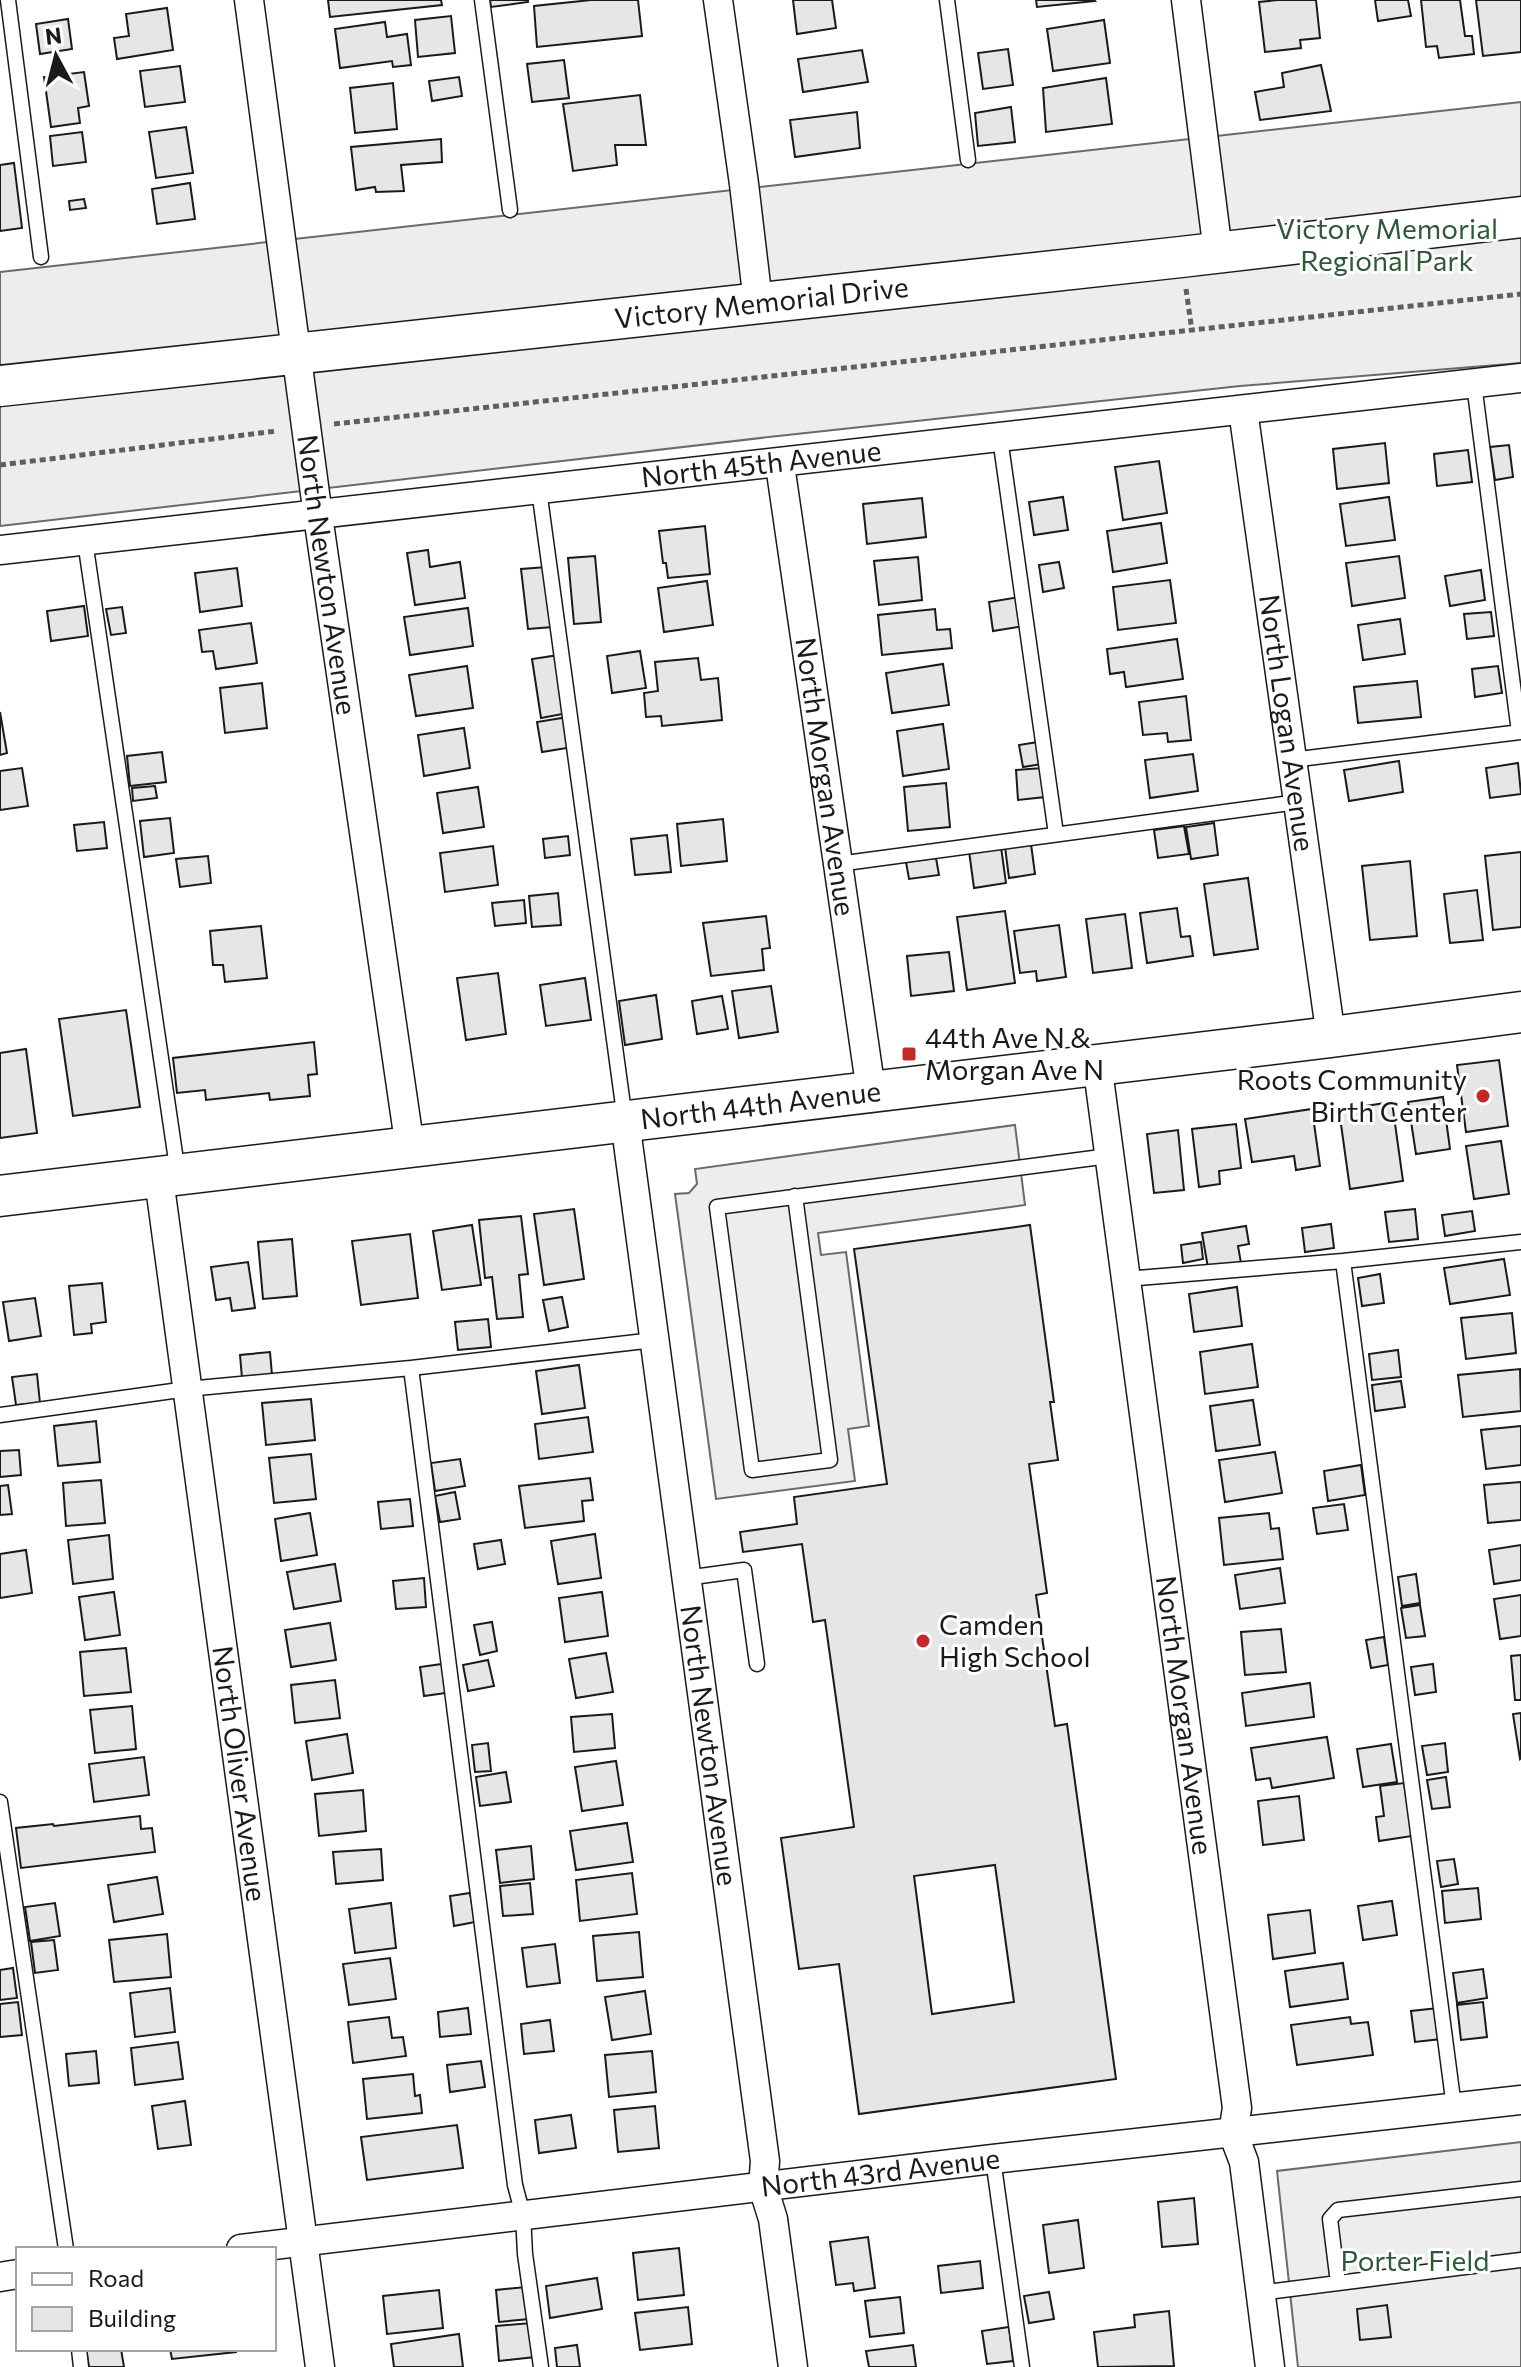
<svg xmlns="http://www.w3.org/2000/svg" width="1521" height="2367" font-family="Commissioner,sans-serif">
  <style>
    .built { fill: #ededed; stroke: #6a6a6a; stroke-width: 2 }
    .building { fill: #e6e6e6; stroke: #1a1a1a; stroke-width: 2; fill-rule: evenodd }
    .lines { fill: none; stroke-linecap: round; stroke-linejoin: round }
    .lane-casing { stroke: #1a1a1a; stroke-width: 17 }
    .street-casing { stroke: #1a1a1a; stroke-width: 31 }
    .secondary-casing { stroke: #1a1a1a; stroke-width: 43 }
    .path { stroke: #5f5f5f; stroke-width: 5; stroke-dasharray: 6 4; stroke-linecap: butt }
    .lane { stroke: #fff; stroke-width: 14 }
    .street { stroke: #fff; stroke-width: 28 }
    .secondary { stroke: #fff; stroke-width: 40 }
    .poi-dot { fill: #c62828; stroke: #fff; stroke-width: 3 }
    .labels { text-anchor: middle; stroke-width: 6; stroke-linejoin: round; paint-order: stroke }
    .park-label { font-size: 28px; fill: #2b5a34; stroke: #fff }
    .street-label { font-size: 28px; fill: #1a1a1a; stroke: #fff }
    .poi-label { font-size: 28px; fill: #1a1a1a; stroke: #fff; text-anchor: start }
  </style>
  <rect width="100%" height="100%" fill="#fff"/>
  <!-- built -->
  <path class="built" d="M1521,102V363L1240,386L778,436L0,526V272Z
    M1015,1125L1025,1205L818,1233L821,1255L846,1252L869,1426L848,1429L855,1481L716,1499L675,1194L689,1193L697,1184L695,1169Z
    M1521,2142V2367H1298L1277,2171Z"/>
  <!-- building -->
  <path class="building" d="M328,0H441L442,5L330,17Z
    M490,0H528V2L491,7Z
    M591,0H638L642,36L537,47L534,6Z
    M793,0H832L836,28L797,34Z
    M1036,0H1094L1095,1L1037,7Z
    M1278,0H1316L1320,38L1300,40L1301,48L1265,52L1259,2Z
    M1375,0H1408L1411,16L1378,21Z
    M1421,0H1460L1465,36H1472L1474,54L1439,58L1437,46L1426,47Z
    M1476,0H1521V52L1483,56Z
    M167,8L173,50L117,59L114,38L129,36L126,14Z
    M451,16L455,53L418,57L415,20Z
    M68,19L72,49L40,54L36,24Z
    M1104,20L1110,63L1053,71L1047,29Z
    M385,22L387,37L407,34L411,65L393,67L392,61L340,68L335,29Z
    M1008,49L1013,85L983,89L978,53Z
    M862,50L868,82L803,92L798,59Z
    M564,60L569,98L532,102L527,64Z
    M1321,65L1331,111L1260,120L1255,92L1284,87L1282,73Z
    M180,66L185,102L145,107L140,71Z
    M84,72L89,106L78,108L80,123L51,127L44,77Z
    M459,77L462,96L432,101L429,81Z
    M1106,78L1112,124L1046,132L1043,88Z
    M393,83L397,129L355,133L350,88Z
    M640,95L646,145H615L617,165L573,171L563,104Z
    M1011,107L1015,142L978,146L975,113Z
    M857,112L860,148L795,157L790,120Z
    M186,127L193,173L156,178L149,132Z
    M82,132L86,162L53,166L50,136Z
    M441,139L442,162L401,165L404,191L376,192L375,187L356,190L351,147Z
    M14,163L22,228L0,231V165Z
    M190,183L195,219L157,224L152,189Z
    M84,199L86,208L70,210L69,201Z
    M1385,443L1389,483L1337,489L1333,449Z
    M1509,445L1513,477L1495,480L1490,447Z
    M1468,450L1472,482L1437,486L1434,454Z
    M1159,461L1167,513L1123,520L1115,467Z
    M1063,497L1068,530L1034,535L1029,502Z
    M1389,497L1395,540L1346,546L1340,504Z
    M922,498L926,537L867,544L863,504Z
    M1161,523L1167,563L1113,572L1107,531Z
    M705,526L710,574L668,578L666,563H663L659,531Z
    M428,550L430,567L460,562L465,598L415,605L407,553Z
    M595,556L601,622L574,624L568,558Z
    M1399,556L1405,598L1352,606L1346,563Z
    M918,557L922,600L879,605L874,561Z
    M1059,562L1064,588L1043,592L1039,565Z
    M547,567L553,627L528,629L521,569Z
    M237,568L242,606L200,612L195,573Z
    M1481,570L1485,600L1450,606L1445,576Z
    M1170,580L1176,623L1118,630L1113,587Z
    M707,581L713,625L664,632L658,588Z
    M1020,597L1024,626L993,631L989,602Z
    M84,606L88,636L51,641L47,611Z
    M122,607L126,633L111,635L106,609Z
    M468,608L473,646L410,655L404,617Z
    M935,609L937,630L950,629L952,648L882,655L878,615Z
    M1491,612L1494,636L1467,639L1464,614Z
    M1400,619L1405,654L1363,660L1358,625Z
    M251,623L257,663L216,669L213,651L202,652L199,630Z
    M1177,639L1183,679L1126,687L1124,672L1110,674L1107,649Z
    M640,651L646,688L612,693L607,656Z
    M559,655L568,713L541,718L532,659Z
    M698,658L701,680L718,678L722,720L662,726L661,716L646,717L644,693L658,691L655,662Z
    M943,664L949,705L892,713L886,673Z
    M467,666L473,708L416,716L409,675Z
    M1498,666L1502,693L1475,697L1472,669Z
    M1417,681L1421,717L1358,723L1354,687Z
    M262,683L267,728L225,733L220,688Z
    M1186,696L1191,740L1168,742L1167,733L1143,735L1139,702Z
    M0,712L7,753L0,755Z
    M568,717L573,747L542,752L537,722Z
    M943,724L949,769L903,776L897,731Z
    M464,728L470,768L424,776L418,735Z
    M1038,742L1042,764L1023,767L1019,745Z
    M162,752L166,782L130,786L127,756Z
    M1193,754L1198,791L1150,798L1145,760Z
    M1399,761L1403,792L1349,801L1344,770Z
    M1518,763L1521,794L1490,798L1486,768Z
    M22,768L28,806L0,810V771Z
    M1042,768L1045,797L1018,800L1016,770Z
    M946,783L950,827L908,831L904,787Z
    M155,786L157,798L133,801L132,788Z
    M478,787L484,827L443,833L437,793Z
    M170,818L174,853L144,857L140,821Z
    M723,819L727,861L681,866L677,824Z
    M104,822L107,848L77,851L74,825Z
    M1214,823L1218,855L1191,859L1186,827Z
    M1184,826L1189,854L1158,858L1154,830Z
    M667,835L671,872L635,875L631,839Z
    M568,836L570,855L545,858L543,839Z
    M1031,844L1035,874L1009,878L1005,847Z
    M493,846L498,885L445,892L440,853Z
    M1001,847L1006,883L974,888L969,851Z
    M1521,852V927L1493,930L1485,856Z
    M208,856L211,883L180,887L176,859Z
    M936,858L939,875L909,879L906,862Z
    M1410,861L1417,936L1370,940L1362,866Z
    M1248,878L1258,949L1214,955L1204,884Z
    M1477,890L1483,940L1450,943L1444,894Z
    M558,893L561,925L532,927L529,896Z
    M524,900L526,923L495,926L492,903Z
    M1177,908L1181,937L1190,936L1193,956L1147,963L1140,913Z
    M1005,911L1015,983L967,990L957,917Z
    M1125,914L1132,968L1093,973L1086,919Z
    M766,916L770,948L762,949L764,970L711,976L703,923Z
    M1059,925L1066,977L1037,981L1036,971L1020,973L1014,931Z
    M261,926L267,978L225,982L223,965H213L210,931Z
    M949,952L954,991L911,996L907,956Z
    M498,973L506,1034L466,1040L457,978Z
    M585,978L591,1020L546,1026L540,985Z
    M771,986L778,1032L739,1038L732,991Z
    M656,995L662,1039L625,1045L619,1001Z
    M722,996L728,1029L697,1034L692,1001Z
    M126,1010L140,1107L73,1116L59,1019Z
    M314,1042L317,1074L308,1075L310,1096L270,1100L269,1093L206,1100L205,1090L177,1093L173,1058Z
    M26,1049L37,1133L0,1138V1053Z
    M1499,1060L1508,1126L1466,1132L1457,1065Z
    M1443,1097L1450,1149L1416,1154L1408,1102Z
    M1392,1102L1403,1181L1350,1189L1339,1110Z
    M1312,1109L1320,1166L1296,1170L1294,1156L1252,1162L1245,1119Z
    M1236,1124L1241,1168L1219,1171L1220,1184L1199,1187L1192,1129Z
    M1178,1130L1184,1190L1154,1193L1147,1134Z
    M1501,1141L1509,1194L1474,1199L1466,1146Z
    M574,1209L584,1279L544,1285L534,1214Z
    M1415,1209L1418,1239L1389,1242L1385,1212Z
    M1472,1211L1475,1231L1445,1236L1442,1215Z
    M521,1216L528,1274L519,1275L523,1317L497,1319L492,1277L485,1278L479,1220Z
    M1331,1224L1334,1248L1305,1252L1302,1228Z
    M472,1225L481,1285L442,1290L433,1231Z
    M1030,1225L1054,1402H1050L1058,1460L1029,1464L1047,1593L1036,1595L1055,1726L1067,1724L1116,2079L859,2114L839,1964L799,1969L781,1838L854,1827L825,1620L813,1622L802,1544L743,1552L740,1532L797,1524L794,1497L887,1484L854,1249ZM995,1865L1014,2002L932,2014L914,1876Z
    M1246,1226L1249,1244L1238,1246L1241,1263L1208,1268L1202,1233Z
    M410,1234L418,1298L361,1305L352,1241Z
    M292,1239L297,1296L263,1299L258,1242Z
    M1201,1242L1203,1259L1183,1263L1181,1245Z
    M1504,1259L1510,1295L1450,1304L1444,1268Z
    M248,1262L255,1308L232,1311L230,1298L216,1300L211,1267Z
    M1380,1274L1384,1303L1362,1306L1358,1278Z
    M102,1283L106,1322L91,1324L92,1333L74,1335L69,1286Z
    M1237,1287L1242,1326L1194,1332L1189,1294Z
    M562,1297L568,1327L549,1331L543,1300Z
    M35,1298L41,1336L9,1341L3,1302Z
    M1512,1313L1516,1353L1466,1359L1461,1318Z
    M488,1319L491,1347L458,1350L455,1322Z
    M1252,1344L1258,1387L1205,1394L1200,1352Z
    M1398,1350L1401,1377L1372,1380L1369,1354Z
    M270,1352L272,1375L242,1378L240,1355Z
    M579,1365L585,1408L542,1414L536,1371Z
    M1520,1369L1521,1411L1463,1417L1458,1375Z
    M37,1374L40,1403L16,1405L12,1377Z
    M1401,1381L1405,1407L1375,1411L1372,1385Z
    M311,1399L315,1440L266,1445L262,1403Z
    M1253,1400L1260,1445L1216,1451L1210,1406Z
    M588,1417L593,1452L539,1459L535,1424Z
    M96,1421L100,1462L58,1466L54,1426Z
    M1521,1426V1465L1486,1469L1481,1430Z
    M19,1450L21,1475L0,1477V1451Z
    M1275,1452L1282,1493L1225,1502L1219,1460Z
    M311,1454L316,1499L274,1503L269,1458Z
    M460,1459L465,1486L435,1491L431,1463Z
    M1361,1465L1365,1495L1328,1501L1324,1471Z
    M590,1478L593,1500L582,1501L584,1521L525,1528L519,1486Z
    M101,1480L105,1523L66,1526L63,1483Z
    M1521,1482V1520L1488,1523L1484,1485Z
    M8,1485L12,1514L0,1515V1486Z
    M455,1492L460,1519L440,1522L435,1496Z
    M410,1499L413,1526L381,1529L378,1502Z
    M1344,1504L1348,1530L1317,1534L1313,1508Z
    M310,1513L317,1555L281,1561L275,1519Z
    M1269,1513L1271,1529L1279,1528L1283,1559L1224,1565L1219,1518Z
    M595,1534L601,1578L558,1584L551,1541Z
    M109,1535L113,1579L73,1584L68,1540Z
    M501,1540L505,1564L478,1569L474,1544Z
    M1521,1545V1580L1494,1584L1489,1550Z
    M26,1550L32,1593L0,1598V1554Z
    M335,1564L341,1601L294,1609L287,1572Z
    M1280,1568L1285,1603L1240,1609L1235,1575Z
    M1416,1574L1420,1603L1402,1606L1398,1577Z
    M424,1578L426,1607L396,1609L393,1581Z
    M114,1592L120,1635L85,1640L79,1597Z
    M602,1592L608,1636L565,1642L559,1598Z
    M1521,1595V1636L1500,1639L1494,1599Z
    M1420,1605L1425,1636L1406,1638L1401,1608Z
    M492,1622L497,1651L480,1655L474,1625Z
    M330,1623L336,1660L291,1667L285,1630Z
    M1281,1629L1286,1672L1245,1675L1241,1632Z
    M1384,1637L1388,1665L1371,1668L1366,1640Z
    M126,1648L131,1692L84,1696L80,1652Z
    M606,1653L613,1692L576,1698L569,1659Z
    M1521,1655V1700H1515L1511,1656Z
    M488,1660L494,1686L468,1691L463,1665Z
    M442,1664L446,1693L424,1696L420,1667Z
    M1433,1664L1436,1692L1415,1695L1411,1667Z
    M335,1680L340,1718L295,1723L291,1685Z
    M1310,1683L1314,1717L1246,1726L1242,1693Z
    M132,1706L136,1749L95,1753L90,1710Z
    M1521,1713V1758L1520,1759L1513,1714Z
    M612,1714L615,1748L574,1752L571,1717Z
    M347,1734L353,1773L312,1780L306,1741Z
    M1327,1737L1334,1778L1272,1788L1270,1778L1256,1780L1251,1748Z
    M488,1743L491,1771L475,1772L472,1745Z
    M1445,1743L1448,1772L1427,1775L1422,1746Z
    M1391,1744L1397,1782L1363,1787L1357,1749Z
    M144,1757L149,1795L94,1802L89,1764Z
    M616,1761L623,1805L582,1811L575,1767Z
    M506,1772L511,1802L480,1806L476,1777Z
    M1446,1777L1450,1807L1432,1809L1427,1780Z
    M1404,1783L1412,1836L1379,1841L1376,1817L1384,1816L1380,1786Z
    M363,1790L366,1831L319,1836L315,1794Z
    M1299,1796L1304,1840L1263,1845L1258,1801Z
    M140,1816L141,1829L152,1828L155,1852L21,1868L16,1828L53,1824L54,1826Z
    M627,1823L633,1862L576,1870L570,1831Z
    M531,1846L534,1879L500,1883L496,1850Z
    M381,1849L383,1880L336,1884L333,1852Z
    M1454,1859L1458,1884L1441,1887L1437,1861Z
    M632,1873L637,1914L580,1921L576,1880Z
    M157,1877L163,1914L114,1922L108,1885Z
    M530,1883L533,1914L503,1916L500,1886Z
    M1478,1888L1481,1919L1445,1923L1442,1891Z
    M470,1893L475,1922L454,1926L450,1896Z
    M1392,1901L1397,1935L1363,1940L1358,1906Z
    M55,1903L60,1936L30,1941L25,1907Z
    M391,1903L396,1948L355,1953L349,1909Z
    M1310,1910L1315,1953L1273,1959L1268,1915Z
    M639,1932L643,1977L597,1981L593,1936Z
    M167,1934L171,1977L114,1982L109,1940Z
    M54,1940L58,1970L35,1973L31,1942Z
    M555,1944L560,1983L527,1987L522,1948Z
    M390,1958L396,1999L349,2005L343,1964Z
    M1343,1963L1348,1999L1290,2007L1285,1971Z
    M13,1968L17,1998L0,2000V1970Z
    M1483,1969L1487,1998L1457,2003L1453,1973Z
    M170,1988L175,2032L135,2037L130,1993Z
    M645,1991L651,2034L612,2040L605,1997Z
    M18,2002L22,2035L0,2037V2004Z
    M1483,2002L1487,2037L1461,2040L1457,2005Z
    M468,2008L471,2034L440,2037L438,2012Z
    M1438,2008L1441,2039L1415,2042L1411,2011Z
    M389,2017L392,2038L403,2037L406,2056L353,2063L348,2022Z
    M1350,2017L1351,2024L1368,2022L1373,2055L1297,2065L1291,2025Z
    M550,2020L554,2051L524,2054L521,2024Z
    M178,2042L183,2079L135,2085L131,2048Z
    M96,2051L99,2083L69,2086L66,2054Z
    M652,2051L656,2092L609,2097L605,2055Z
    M481,2061L485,2087L450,2092L447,2065Z
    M413,2074L415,2096L420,2095L422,2113L367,2119L363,2079Z
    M185,2101L191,2145L158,2149L152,2106Z
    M655,2106L659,2148L618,2152L614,2110Z
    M571,2115L576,2148L539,2153L535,2120Z
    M457,2125L463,2168L367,2180L361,2137Z
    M1194,2198L1198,2244L1162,2247L1158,2202Z
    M1078,2220L1084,2268L1049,2273L1043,2225Z
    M868,2237L875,2288L854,2291L853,2283L836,2285L830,2242Z
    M679,2248L684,2295L638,2300L633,2253Z
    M980,2261L983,2288L941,2293L938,2266Z
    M597,2278L602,2309L550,2318L546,2286Z
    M526,2287L529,2319L499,2322L496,2290Z
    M439,2290L443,2328L387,2334L383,2296Z
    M1049,2292L1054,2319L1029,2323L1024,2296Z
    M900,2297L904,2333L870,2337L865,2301Z
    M1387,2305L1391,2337L1360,2340L1357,2309Z
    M688,2307L692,2344L640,2350L635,2313Z
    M1169,2311L1174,2366L1098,2367L1094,2332L1135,2327L1134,2315Z
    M531,2323L535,2357L499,2361L496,2326Z
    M1009,2327L1013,2361L987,2364L982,2331Z
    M459,2334L463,2367H394L391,2344Z
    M577,2345L580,2367H557L555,2348Z
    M913,2345L916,2367H869L866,2351Z
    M86,2349H121L124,2367H89Z
    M170,2349H236V2352L172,2359Z"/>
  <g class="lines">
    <defs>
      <path id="lane" d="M8,0L41,257
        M482,0L510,210
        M947,0L968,160
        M1474,384L1519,732
        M1000,438L1056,834
        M539,490L625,1120
        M85,541L178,1174
        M1291,760L1521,732
        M838,864L1298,802
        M795,1196L830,1460L752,1470L717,1207L1109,1156
        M1343,1261L1454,2107
        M1126,1279L1343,1261L1521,1242
        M411,1368L515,2185L523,2215L525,2254L541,2367
        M0,1415L187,1389L411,1368L654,1340
        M686,1578L744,1570L757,1664
        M0,1802L66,2249
        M993,2159L1022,2367
        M1338,2283L1330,2219L1338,2210L1521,2189
        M1259,2293L1521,2260
        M79,2349L81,2367"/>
      <g id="street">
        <path id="s1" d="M249,0L318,516L410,1148"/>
        <path d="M718,0L744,184L758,302"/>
        <path d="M1186,0L1218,252"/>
        <path id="s2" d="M1243,410L1331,1037"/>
        <path id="s3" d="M782,462L781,472L871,1091"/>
        <path id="s4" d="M0,550L1521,378"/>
        <path id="s5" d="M1097,1063L1237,2108L1233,2133L1244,2162L1270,2367"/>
        <path id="s6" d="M625,1121L765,2161L763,2187L773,2219L793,2367"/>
        <path id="s7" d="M159,1179L320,2367"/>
        <path id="s8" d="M241,2249L993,2159L1521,2100"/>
        <path d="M0,2277L18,2274"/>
      </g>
      <g id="secondary">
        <path id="s9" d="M0,386L1181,257L1521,217"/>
        <path id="s10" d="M0,1196L1331,1037L1521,1012"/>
      </g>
    </defs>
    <!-- lane casing -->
    <use href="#lane" class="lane-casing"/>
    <!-- street casing -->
    <use href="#street" class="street-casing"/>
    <!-- secondary casing -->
    <use href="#secondary" class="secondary-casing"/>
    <!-- path -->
    <path class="path" d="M1186,289L1192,331
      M334,424L1521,294
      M0,465L277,431"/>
    <!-- lane -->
    <use href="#lane" class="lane"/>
    <!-- street -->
    <use href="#street" class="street"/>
    <!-- secondary -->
    <use href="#secondary" class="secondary"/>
  </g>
  <!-- markers -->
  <g class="poi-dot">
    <rect x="901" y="1046" width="16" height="16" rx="4"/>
    <circle cx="1483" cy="1096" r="8"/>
    <circle cx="923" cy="1641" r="8"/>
  </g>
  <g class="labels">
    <!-- park labels -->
    <g class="park-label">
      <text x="1387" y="239">Victory Memorial<tspan x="1387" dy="32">Regional Park</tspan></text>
      <text x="1415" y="2271">Porter Field</text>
    </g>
    <!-- street labels -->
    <g class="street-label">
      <text dy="10" stroke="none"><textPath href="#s9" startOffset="766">Victory Memorial Drive</textPath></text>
      <text dy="10" stroke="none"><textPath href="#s4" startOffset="766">North 45th Avenue</textPath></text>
      <text dy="10" stroke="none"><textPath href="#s1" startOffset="580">North Newton Avenue</textPath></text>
      <text dy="10" stroke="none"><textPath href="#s2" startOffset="316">North Logan Avenue</textPath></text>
      <text dy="10" stroke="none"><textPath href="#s3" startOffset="318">North Morgan Avenue</textPath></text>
      <text dy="10" stroke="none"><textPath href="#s10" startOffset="766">North 44th Avenue</textPath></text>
      <text dy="10" stroke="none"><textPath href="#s5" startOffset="658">North Morgan Avenue</textPath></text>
      <text dy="10" stroke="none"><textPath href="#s6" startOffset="630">North Newton Avenue</textPath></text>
      <text dy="10" stroke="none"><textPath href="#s7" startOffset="600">North Oliver Avenue</textPath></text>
      <text dy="10" stroke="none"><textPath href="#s8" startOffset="644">North 43rd Avenue</textPath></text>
    </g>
    <!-- poi labels -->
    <g class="poi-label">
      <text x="925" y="1048">44th Ave N &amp;<tspan x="925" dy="32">Morgan Ave N</tspan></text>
      <text x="1467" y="1090" text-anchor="end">Roots Community<tspan x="1467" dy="32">Birth Center</tspan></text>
      <text x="939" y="1635">Camden<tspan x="939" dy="32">High School</tspan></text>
    </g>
  </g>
  <!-- legend -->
  <rect x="16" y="2247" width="260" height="104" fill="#ffffff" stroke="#a3a3a3" stroke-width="2"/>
  <rect x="32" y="2273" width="40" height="12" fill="#ffffff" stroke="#a3a3a3" stroke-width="2"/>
  <text x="88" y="2287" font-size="24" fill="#1a1a1a">Road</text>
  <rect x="32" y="2307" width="40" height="24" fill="#e6e6e6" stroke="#a3a3a3" stroke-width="2"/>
  <text x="88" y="2327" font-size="24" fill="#1a1a1a">Building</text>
  <!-- north arrow -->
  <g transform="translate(56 56) rotate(353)" stroke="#ffffff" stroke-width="6" paint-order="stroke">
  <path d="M0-6L14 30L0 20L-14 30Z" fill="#1a1a1a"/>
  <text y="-12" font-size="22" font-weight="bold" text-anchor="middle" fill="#1a1a1a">N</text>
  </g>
</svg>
